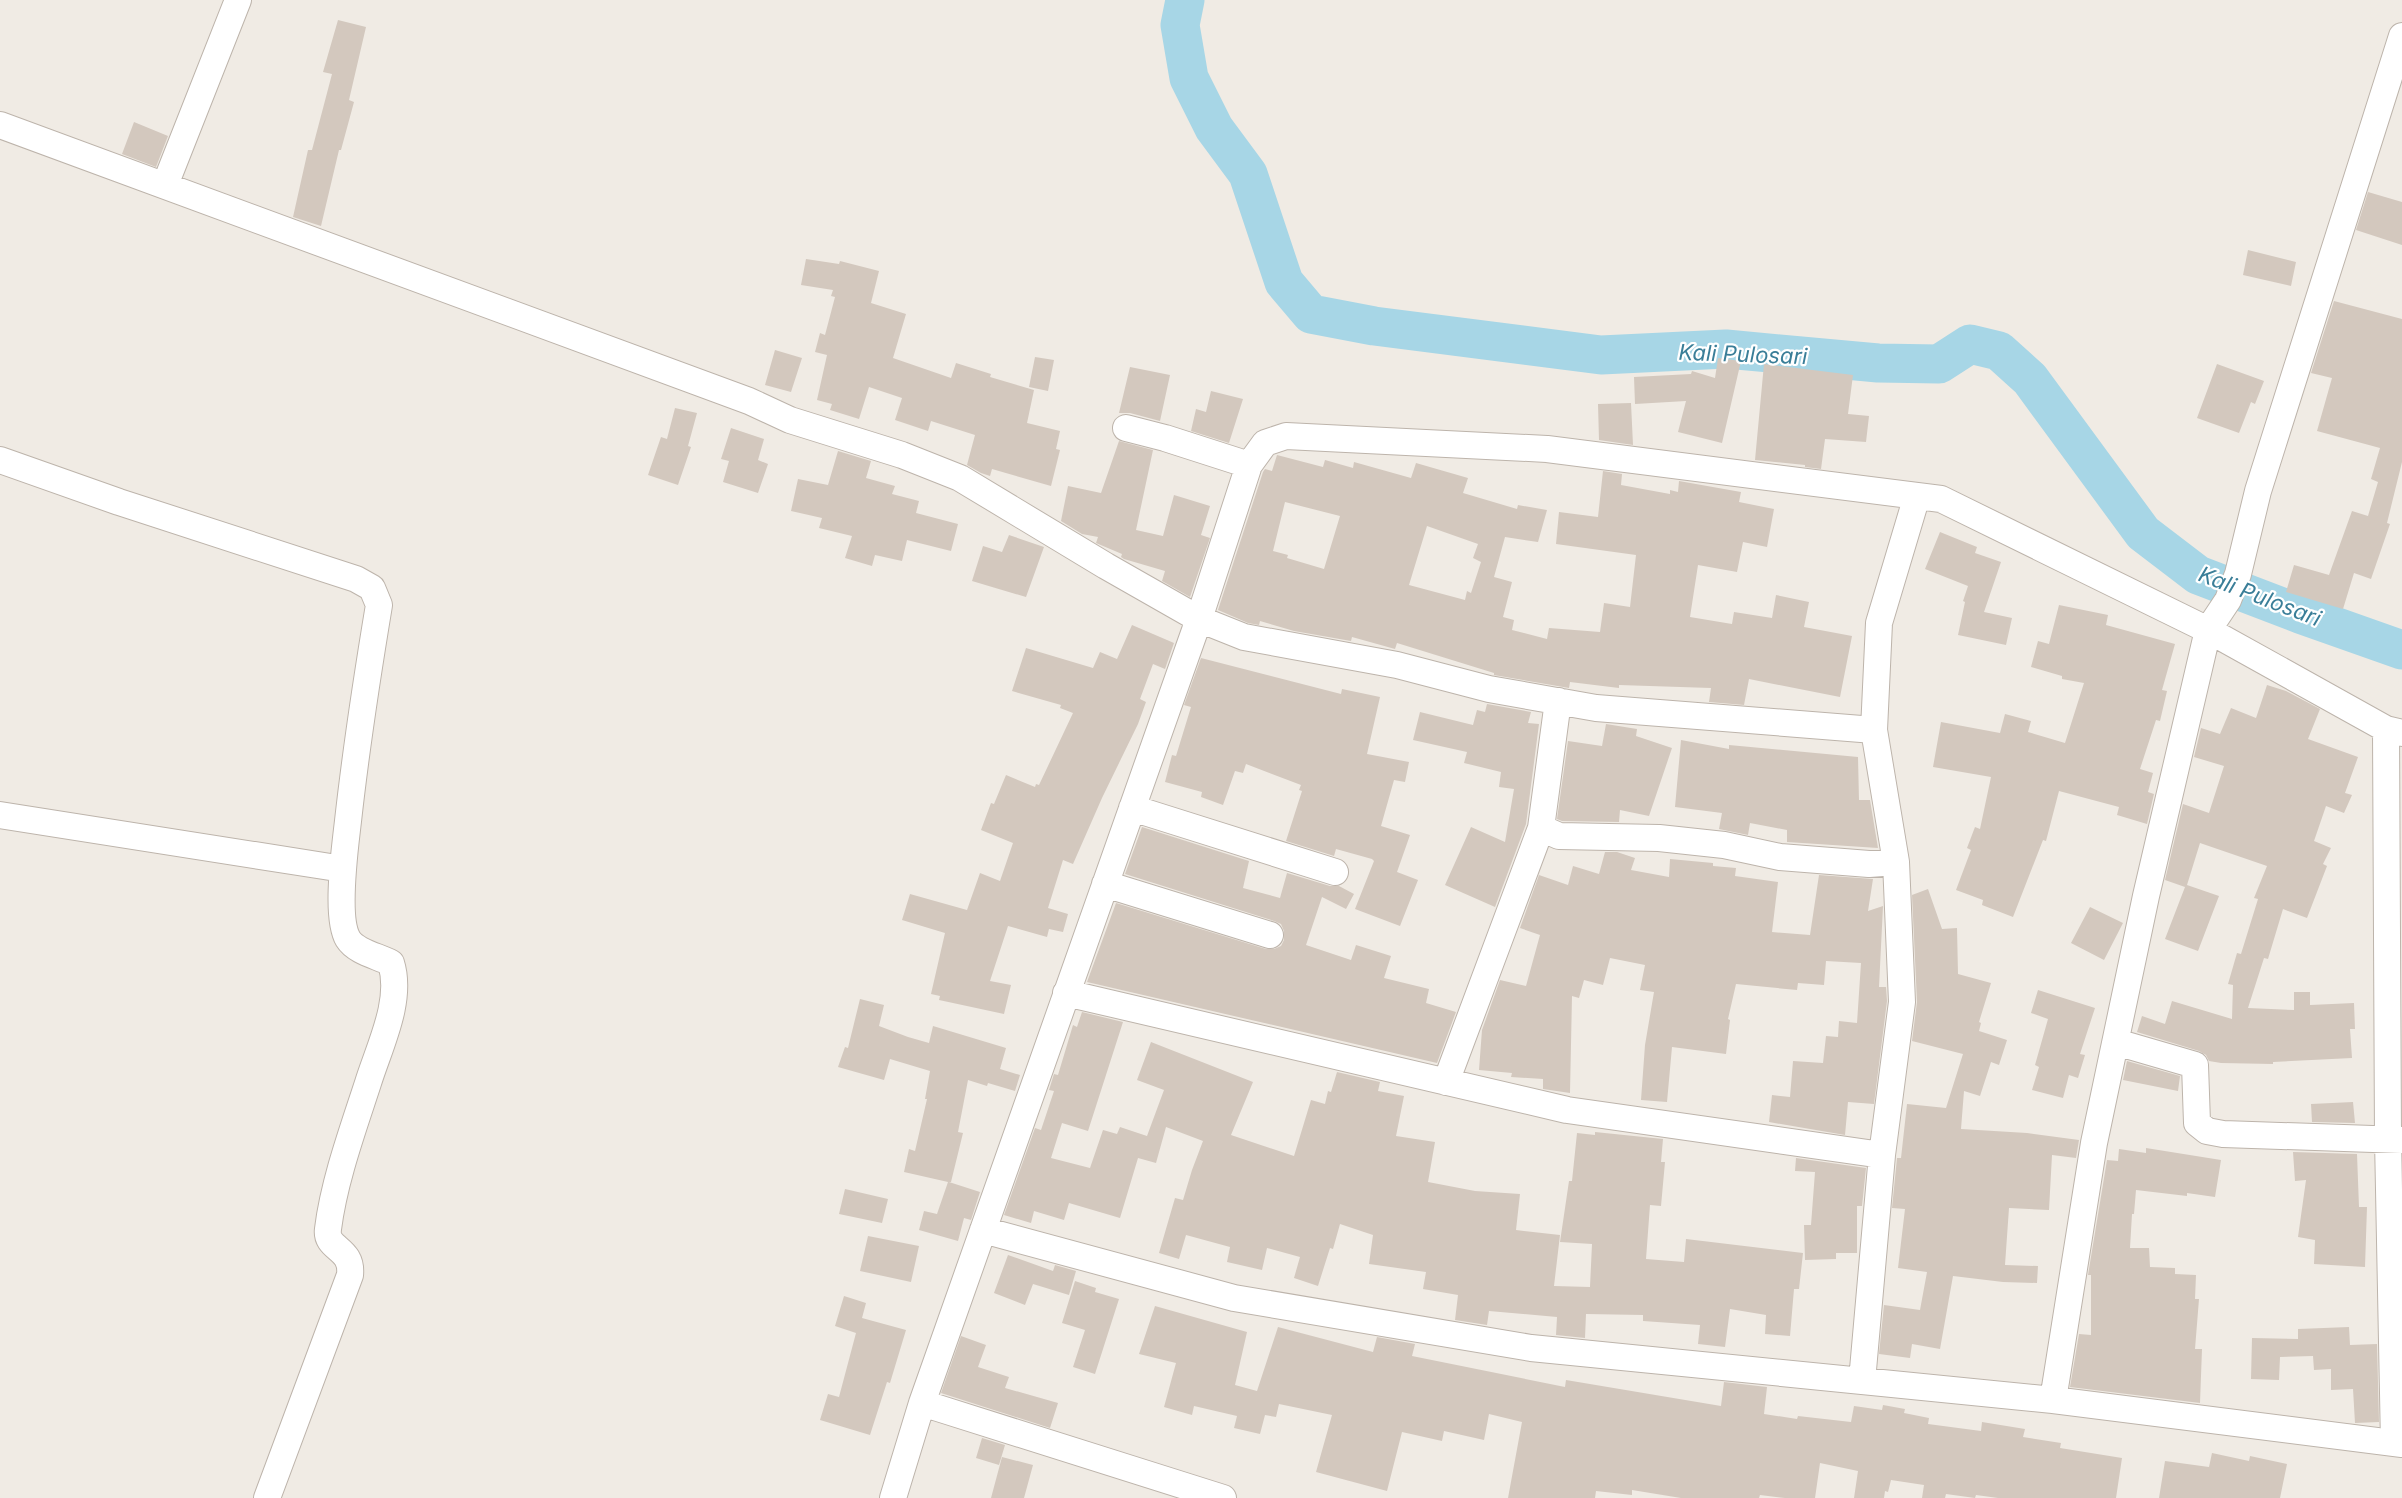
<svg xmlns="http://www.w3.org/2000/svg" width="2402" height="1498" font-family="Inter,sans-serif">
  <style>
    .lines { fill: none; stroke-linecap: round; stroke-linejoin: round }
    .river { stroke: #a7d6e6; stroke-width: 39 }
    .building { fill: #d3c8be; fill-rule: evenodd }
    .street-casing { stroke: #bdb4ab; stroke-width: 28 }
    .street { stroke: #fff; stroke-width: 26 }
    .labels { text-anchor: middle; stroke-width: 4.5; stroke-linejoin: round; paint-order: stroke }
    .water-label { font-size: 22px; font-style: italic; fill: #3a7e98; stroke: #fff }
  </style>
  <rect width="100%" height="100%" fill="#f0ebe4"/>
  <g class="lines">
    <!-- river -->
    <path class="river" d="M1185,0L1180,25L1189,78L1214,128L1248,174L1284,282L1311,314L1374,326L1601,355L1726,349L1878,363L1939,364L1970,344L1999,351L2030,379L2143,533L2198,575L2300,614L2402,650"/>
  </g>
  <!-- building -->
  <path class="building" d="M338,20L366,27L349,100L354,102L341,150H339L321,226L293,217L308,150H312L332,74L323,72Z
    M134,122L168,136L156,167L122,154Z
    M2368,192L2402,202V245L2356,230Z
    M2248,250L2296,262L2291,286L2243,275Z
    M806,259L839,264L840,261L879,271L871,303L906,314L893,358L951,378L956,363L991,374L990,377L1034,390L1027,423L1060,431L1056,449L1060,450L1051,486L992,469L990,476L981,473L967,465L975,435L931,421L928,431L895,420L902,398L869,387L859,419L830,410L832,404L817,400L827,355L815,352L820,333L825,335L835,297L831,296L833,290L801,285Z
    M2334,301L2402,319V462L2387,523L2390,524L2371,579L2354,573L2343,609L2286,592L2294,565L2329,575L2352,511L2368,516L2378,482L2371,479L2380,448L2317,431L2332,378L2311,373Z
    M775,350L802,358L791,392L765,385Z
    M1035,357L1054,360L1048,391L1029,387Z
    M1718,358L1741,361L1722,443L1678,432L1686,401L1635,404L1634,377L1691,374L1692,371L1715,378Z
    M1764,364L1853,375L1848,414L1869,416L1866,442L1825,439L1821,469L1805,467V465L1755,460Z
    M2217,364L2264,381L2255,404L2251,402L2239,433L2197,418Z
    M1130,367L1170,375L1160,421L1130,413H1119Z
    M1211,391L1243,399L1229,443L1191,431L1196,409L1206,412Z
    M1631,403L1633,445L1599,440L1598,404Z
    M675,408L697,413L688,446L691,447L678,485L648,475L661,437L667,439Z
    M731,428L764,439L758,460L768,464L758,493L723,482L729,461L721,459Z
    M1119,441L1153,450L1136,530L1163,536L1174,495L1210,506L1201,535L1210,538L1190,597L1162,581L1165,571L1124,559L1121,557L1122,554L1096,543L1098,537L1082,534L1061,521L1068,486L1101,493Z
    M838,451L871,461L866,478L895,486L892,494L919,501L916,513L958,524L951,551L907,540L902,561L875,555L872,566L845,558L852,536L819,528L822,518L791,511L798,479L828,485Z
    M1277,455L1323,467L1325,460L1353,468L1354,462L1411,478L1416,463L1468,478L1463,493L1517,509L1518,505L1547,510L1538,542L1505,537L1494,577L1512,582L1503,617L1514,620L1512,630L1547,639L1549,628L1600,632L1604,603L1630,607L1636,555L1556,544L1559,512L1598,517L1603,471L1622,474L1621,485L1670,494V490L1678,492L1679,481L1741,492L1739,502L1774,509L1767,547L1743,542L1737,572L1698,565L1690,617L1732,624L1734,612L1772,618L1776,595L1809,602L1804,627L1852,636L1840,697L1749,679L1744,705L1709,702L1711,688L1619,685V688L1570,682L1569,688L1494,675V673L1397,643L1395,649L1352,637L1351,641L1294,631L1260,621L1259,625L1248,623L1218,610L1263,472L1265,469L1272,471ZM1285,502L1340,516L1324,569L1287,558L1288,555L1273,551ZM1427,526L1478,544L1473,558L1481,562L1471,593L1467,591L1465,600L1409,585Z
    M1940,532L1977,547L1975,553L2001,562L1984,612L2012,618L2006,645L1958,635L1965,602L1963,601L1968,586L1925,569Z
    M1009,535L1044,547L1026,597L972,581L983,546L1002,552Z
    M2059,605L2108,615L2106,625L2175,644L2162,690L2167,691L2160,721L2156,720L2140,769L2153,773L2148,792L2154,794L2147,824L2117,815L2119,807L2059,791L2046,841L2043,840L2013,917L1982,905L1983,900L1956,890L1971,850L1967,848L1975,827L1980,829L1991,777L1933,767L1941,722L2000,733L2005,714L2031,721L2028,732L2065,743L2084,683L2062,679V676L2031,667L2038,641L2049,644Z
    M1132,625L1174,643L1165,669L1153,664L1140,699L1146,702L1138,724L1102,798L1073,864L1063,860L1048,908L1068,914L1063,932L1049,929L1047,937L1008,926L990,981L1011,985L1004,1014L939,1000L940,996L931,994L945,933L902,920L910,894L967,910L980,873L1000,881L1013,843L981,830L991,803L994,804L1006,775L1035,787L1036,784L1039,785L1073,713L1060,708L1061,705L1012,691L1026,648L1093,668L1100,652L1117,659Z
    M1201,658L1341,694L1342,689L1380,697L1367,754L1409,762L1405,782L1394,780L1381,826L1410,835L1397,872L1418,880L1400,926L1355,909L1374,861L1372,859L1336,849L1334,856L1286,841L1302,791L1299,790L1301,785L1246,764L1243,773L1235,771L1223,805L1201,797L1202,792L1165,782L1172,755L1176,756L1191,707L1184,705Z
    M2267,685L2286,691L2320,709L2308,739L2358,757L2345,793L2352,795L2344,813L2326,806L2314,841L2331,848L2323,864L2327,866L2307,918L2283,909L2268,959L2264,958L2248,1008L2294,1010V992H2310V1005L2354,1003L2355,1029H2350L2352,1058L2273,1062V1064L2221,1063L2209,1061L2206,1055L2199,1051L2137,1032L2142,1016L2165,1024L2172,1001L2232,1019L2233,985L2228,984L2237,953L2241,954L2258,899L2254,898L2267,866L2200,843L2187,885L2219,896L2198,951L2165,939L2185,887L2165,880L2183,804L2209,813L2224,766L2194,757L2201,728L2220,734L2231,708L2256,718Z
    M1487,704L1531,712L1528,723L1539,724L1526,824L1495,907L1445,885L1471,827L1505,842L1514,789L1499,787L1501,772L1464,763L1467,752L1413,740L1420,712L1473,725L1477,710L1485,712Z
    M1606,724L1637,729L1636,736L1672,748L1649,816L1620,810L1619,822L1562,821L1557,819L1568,741L1602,746Z
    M1681,740L1729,749V745L1858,757L1859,800H1870L1878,848L1787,842V830L1750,823L1748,835L1719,829L1722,813L1675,807Z
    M1142,827L1249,861L1243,888L1280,898L1287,873L1330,886H1339L1354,894L1346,909L1322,897L1306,945L1351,960L1356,945L1391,956L1384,978L1429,989L1426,1003L1456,1012L1437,1063L1087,982L1116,903L1266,949H1274L1281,946L1284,940V931L1281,924L1274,921L1125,874Z
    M1605,852H1617L1635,858L1631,870L1669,877L1670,859L1713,863V866L1736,868L1735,876L1778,882L1772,932L1810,935L1819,875L1873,879L1868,911L1883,906L1879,987H1886L1887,1001L1874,1104L1848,1102L1845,1135L1769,1122L1772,1095L1790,1097L1793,1061L1823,1063L1826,1036L1838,1037L1839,1021L1857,1023L1861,963L1826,961L1824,985L1798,983L1797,990L1736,984L1728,1019L1730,1020L1726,1054L1672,1047L1667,1102L1641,1100L1645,1045L1654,992L1640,990L1645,965L1610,958L1603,985L1584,980L1579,998L1572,996L1570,1093L1543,1089V1079L1511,1077L1512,1073L1479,1070L1482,1030L1500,980L1526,986L1540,935L1520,928L1539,875L1568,885L1573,866L1599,874Z
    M1928,889L1942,929L1957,928L1958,974L1991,983L1979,1022L1981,1023L1979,1031L2007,1040L1999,1065L1991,1062L1980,1096L1964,1091L1961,1129L2027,1133L2079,1140L2076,1158L2052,1155L2049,1210L2009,1208L2005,1265L2038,1266L2037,1283L2003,1282L1953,1276L1940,1349L1912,1344L1910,1358L1879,1354L1884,1305L1920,1310L1927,1272L1898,1268L1905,1209L1892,1208L1897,1158H1901L1907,1104L1946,1108L1963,1054L1912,1041L1917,1002L1912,895Z
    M2090,907L2123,923L2104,960L2071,943Z
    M2038,990L2095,1008L2080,1054L2085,1055L2078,1078L2069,1075L2063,1098L2032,1090L2039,1067L2035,1065L2048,1019L2031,1013Z
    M860,999L884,1005L879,1026L908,1037L929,1043L933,1026L1006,1048L1000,1069L1020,1075L1015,1091L988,1083L987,1086L968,1080L958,1132L963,1133L951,1182H949L980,1192L971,1220L964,1218L958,1241L919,1230L924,1211L937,1214L948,1182L904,1172L909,1149L915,1151L927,1099H925L930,1071L890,1059L884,1080L838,1067L845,1047L848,1048Z
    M1082,1012L1123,1022L1088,1131L1062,1123L1051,1158L1090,1168L1103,1130L1117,1134L1120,1127L1147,1136L1164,1090L1137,1080L1151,1042L1253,1082L1231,1135L1294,1156L1311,1100L1325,1104L1328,1091L1331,1092L1337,1072L1380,1082L1378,1091L1404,1096L1396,1136L1435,1142L1428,1182L1475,1191L1520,1194L1516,1230L1560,1235L1554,1286L1590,1287L1592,1244L1560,1242L1569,1181H1572L1577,1133L1595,1135V1132L1663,1139L1661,1162H1665L1661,1206L1650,1205L1646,1259L1684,1262L1686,1239L1803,1253L1799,1289H1794L1790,1336L1765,1334L1766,1315L1730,1309L1725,1347L1698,1344L1700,1325L1643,1321V1315L1586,1314L1585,1338L1556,1335L1557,1317L1489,1311L1487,1325L1455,1320L1458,1295L1423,1289L1426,1272L1369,1264L1373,1235L1340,1224L1333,1249L1330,1248L1318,1286L1294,1278L1300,1257L1267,1248L1262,1270L1227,1262L1230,1247L1186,1235L1179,1259L1159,1253L1175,1198L1183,1200L1192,1170L1203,1141L1166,1127L1156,1163L1138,1158L1120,1218L1069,1203L1064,1220L1034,1211L1031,1223L1004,1215L1035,1128L1041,1130L1054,1091L1049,1090L1054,1074L1058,1075L1073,1025L1077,1027Z
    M2127,1061L2180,1076L2178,1091L2123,1080Z
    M2353,1102L2355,1123L2312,1122L2311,1104Z
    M2146,1148L2221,1160L2215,1197L2187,1193V1196L2136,1190L2134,1214H2132L2130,1248H2149L2150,1267L2175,1268V1274L2196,1275L2195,1299H2199L2195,1349H2202L2200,1403L2070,1387L2079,1334L2091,1335V1275H2088L2107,1160L2118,1161L2119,1149L2146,1153Z
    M2293,1152L2357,1154L2359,1207H2367L2365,1267L2314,1264L2315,1240L2298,1237L2306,1180L2295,1181Z
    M1796,1158L1866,1168L1862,1206H1857V1253H1836V1259L1805,1260L1804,1225H1811L1815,1172L1795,1171Z
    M845,1189L888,1199L882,1223L839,1214Z
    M868,1236L919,1246L911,1282L860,1271Z
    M1008,1255L1053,1271L1055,1265L1076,1271L1069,1295L1033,1284L1025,1305L994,1293Z
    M1075,1281L1096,1288L1095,1292L1119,1299L1095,1374L1073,1367L1085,1330L1062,1323Z
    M844,1296L866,1303L862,1318L906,1330L890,1383L887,1382L870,1435L820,1420L828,1394L839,1397L856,1333L835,1326Z
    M1155,1306L1247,1332L1235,1385L1257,1391L1278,1327L1373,1352L1377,1337L1415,1344L1412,1356L1565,1387L1566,1380L1721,1406L1724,1382L1767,1387L1764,1414L1797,1419L1798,1416L1851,1422L1854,1406L1882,1410L1883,1405L1905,1409L1904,1413L1929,1418L1928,1424L1981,1431L1982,1422L2025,1429L2023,1437L2061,1443L2060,1448L2122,1458L2116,1498H1998L1976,1495L1975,1498L1946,1494L1945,1498H1922L1924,1485L1891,1480L1888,1492L1885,1491L1884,1498H1854L1858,1471L1820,1463L1815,1498H1785L1760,1495L1759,1498H1681L1632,1490V1495L1596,1491L1595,1498H1508L1522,1422L1489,1414L1484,1440L1444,1431L1442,1441L1402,1432L1387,1491L1316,1472L1332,1415L1279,1404L1276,1417L1265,1415L1260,1434L1234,1428L1237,1416L1194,1406L1192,1415L1164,1407L1176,1363L1139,1354Z
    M2349,1327L2350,1345L2377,1344L2379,1422L2355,1423L2353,1389L2331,1390V1369L2314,1370L2313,1356L2280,1357L2279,1380L2251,1379L2252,1338L2298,1339V1329Z
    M961,1336L986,1345L978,1367L1009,1377L1005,1388L1058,1403L1050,1428L941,1393Z
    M982,1438L1005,1445L999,1465L976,1458Z
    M2212,1453L2249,1461L2250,1456L2287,1464L2280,1498H2159L2165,1461L2209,1467Z
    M1002,1457L1033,1465L1024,1498H991Z"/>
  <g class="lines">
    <defs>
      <path id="street" d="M0,125L749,401L790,420L902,455L960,478L1106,566L1199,619L1244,637L1397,665L1489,689L1596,708L1874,730L1896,862
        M165,185L238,0
        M1126,428L1165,438L1249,465
        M0,460L119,502L356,579L372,588L379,605C367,677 356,749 348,821C345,848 335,917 348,939C356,952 378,956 391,963C403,1001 379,1047 368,1083C353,1129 334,1181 328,1229C325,1250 353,1247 350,1275L267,1498
        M2386,729L2388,1139L2394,1443
        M1874,730L1879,623L1917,496
        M1132,808L1335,872
        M0,815L343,869
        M1541,828L1559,836L1659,838L1724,845L1780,857L1869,864L1896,862L1902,1002L1882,1155
        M1105,884L1270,935
        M1066,993L1567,1110L1882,1155L1862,1381
        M2116,1042L2195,1065L2197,1123L2207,1131L2223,1134L2402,1140
        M1446,1082L1541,828L1558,701
        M983,1230L1234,1298L1531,1348L2053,1400L2402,1444
        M2053,1400L2094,1143L2146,896L2208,630L2386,729L2402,733
        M922,1403L1223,1498
        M893,1498L922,1403L1199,619L1249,465L1265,443L1286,436L1547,449L1941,499L2208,630L2228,600L2238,574L2258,491L2402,36"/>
    </defs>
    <!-- street casing -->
    <use href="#street" class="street-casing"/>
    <!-- street -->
    <use href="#street" class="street"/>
  </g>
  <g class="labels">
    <!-- water labels -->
    <g class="water-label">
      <text transform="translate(1743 354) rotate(2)" y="8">Kali Pulosari</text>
      <text transform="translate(2260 596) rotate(21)" y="8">Kali Pulosari</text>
    </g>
  </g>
</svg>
